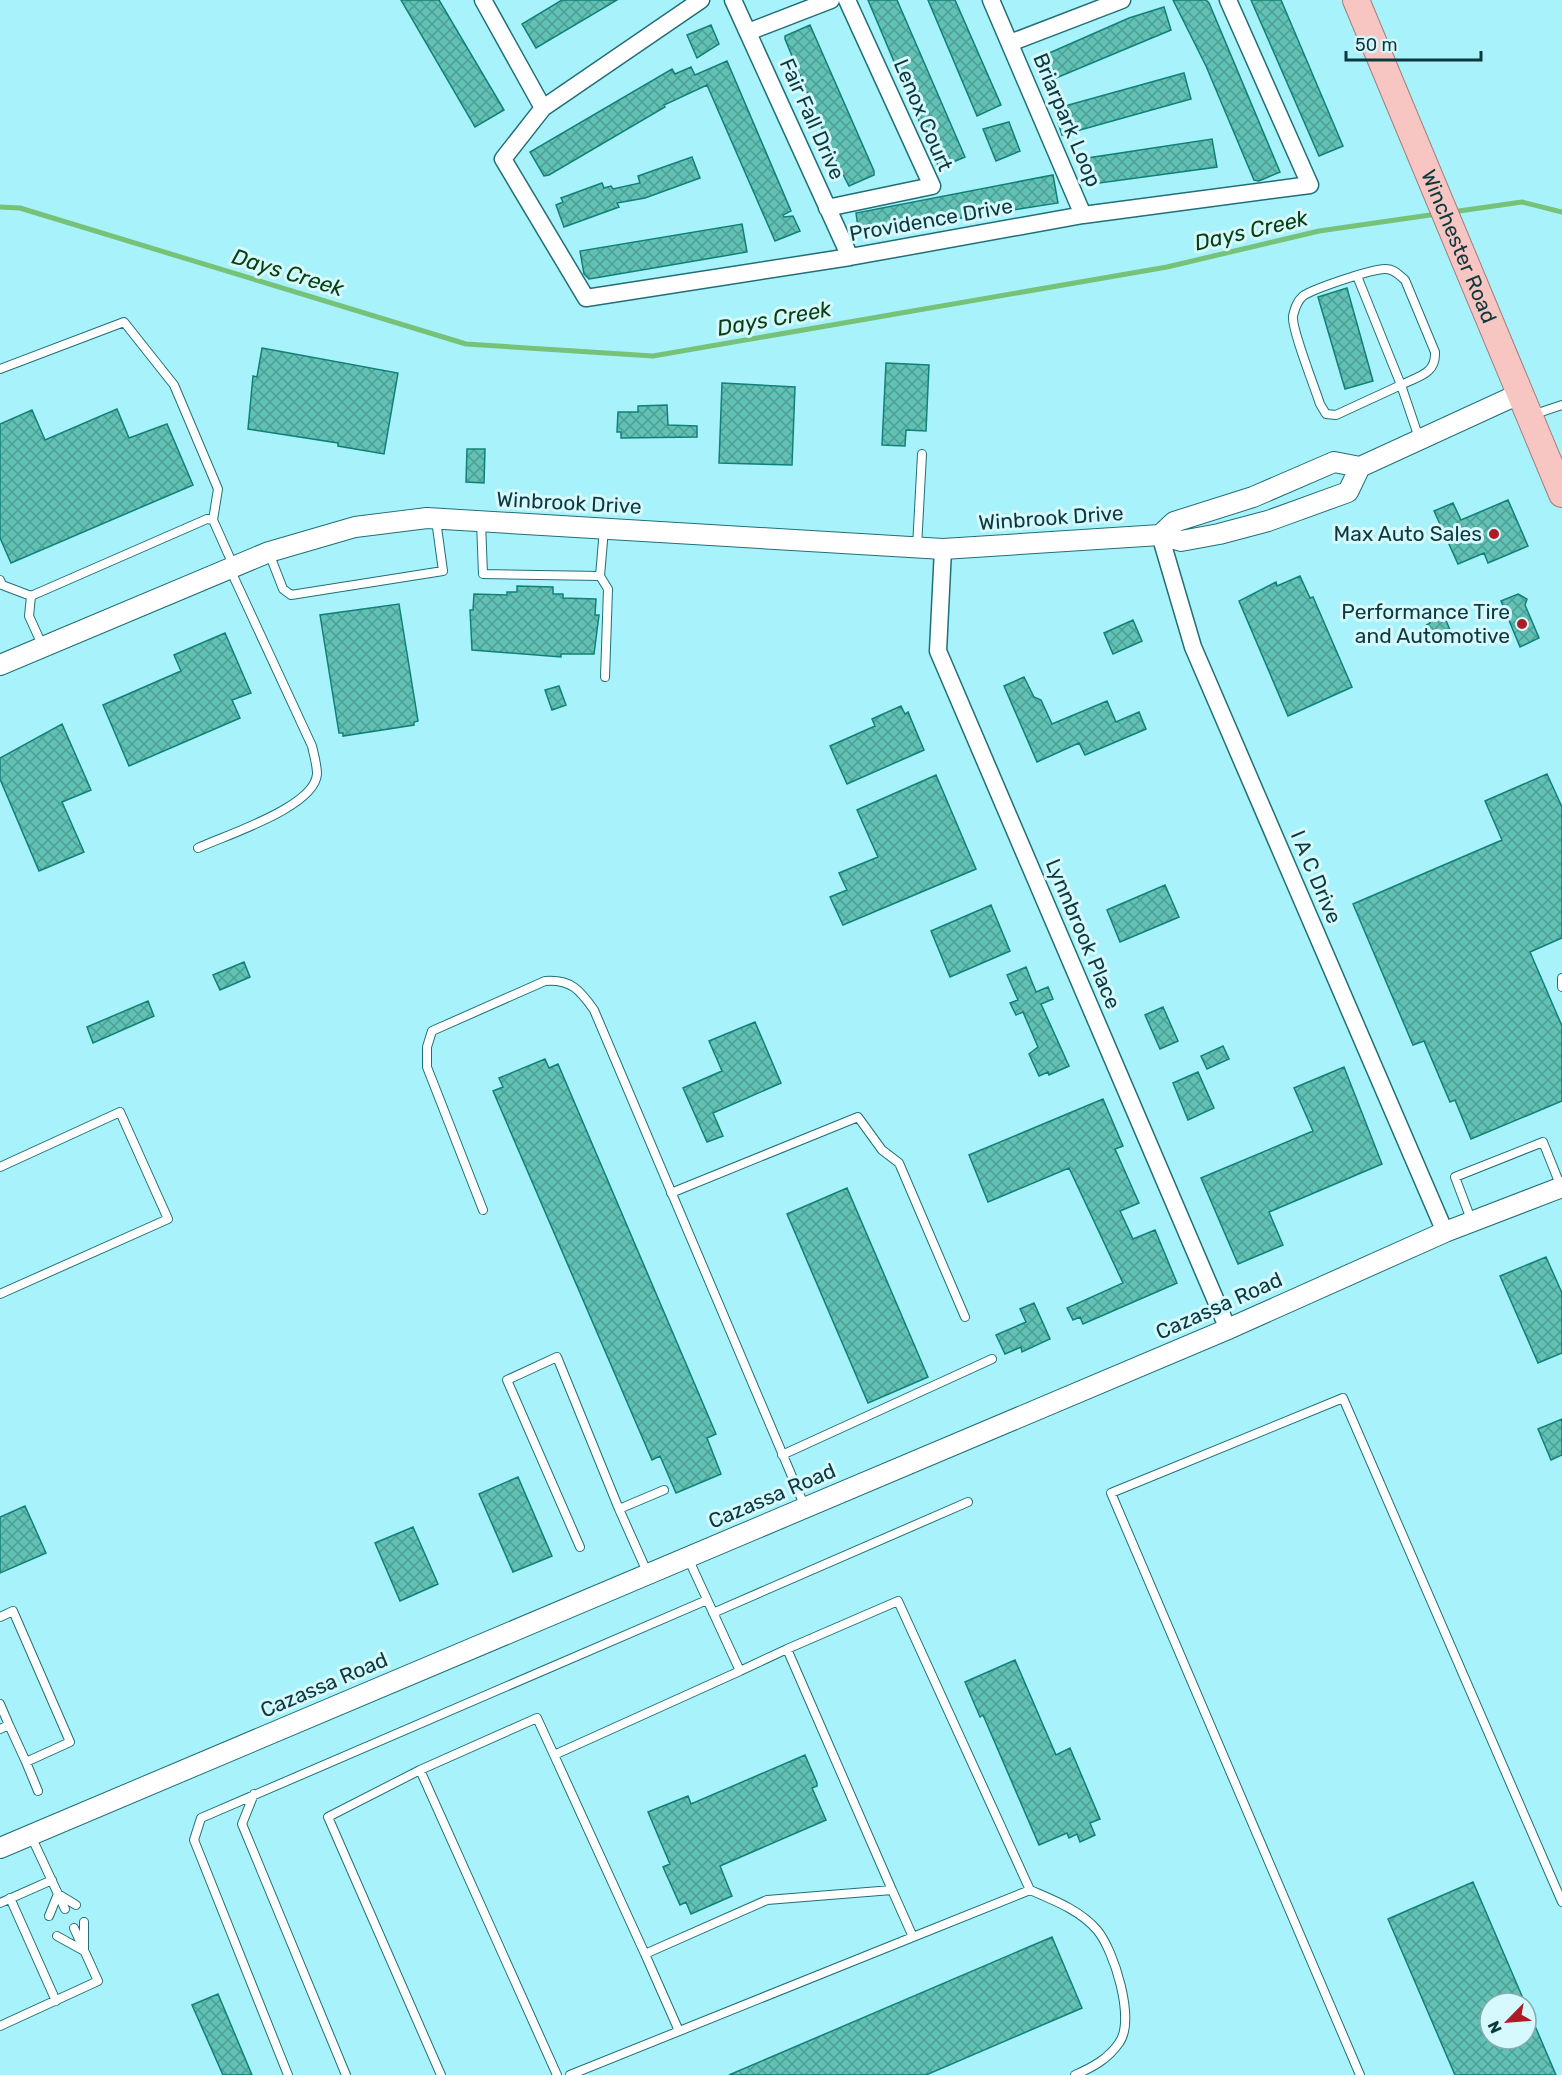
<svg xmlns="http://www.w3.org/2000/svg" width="1562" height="2075" font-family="Rubik,sans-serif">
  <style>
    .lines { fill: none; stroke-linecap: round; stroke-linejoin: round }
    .stream { stroke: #76c279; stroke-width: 5 }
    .building { fill: url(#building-cross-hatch); stroke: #118177; stroke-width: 1.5 }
    .service-casing { stroke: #216f77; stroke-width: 10 }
    .minor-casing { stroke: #216f77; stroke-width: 19 }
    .tertiary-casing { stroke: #216f77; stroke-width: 22 }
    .primary-casing { stroke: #a27c79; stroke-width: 28 }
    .service { stroke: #fff; stroke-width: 8 }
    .minor { stroke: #fff; stroke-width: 16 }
    .tertiary { stroke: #fff; stroke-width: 20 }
    .primary { stroke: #f8c6c2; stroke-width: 26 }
    .poi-dot { fill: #ae1b24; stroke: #d5f9fd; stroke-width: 2 }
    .labels { text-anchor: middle; stroke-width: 6; stroke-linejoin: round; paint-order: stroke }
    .street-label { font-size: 21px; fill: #0d383d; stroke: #d5f9fd }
    .poi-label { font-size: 21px; fill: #0d383d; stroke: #d5f9fd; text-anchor: end }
    .water-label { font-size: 22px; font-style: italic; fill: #084010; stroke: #d5f9fd }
  </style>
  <defs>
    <pattern id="building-cross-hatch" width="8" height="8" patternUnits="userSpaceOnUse" patternTransform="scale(1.5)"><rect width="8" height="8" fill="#61c1b5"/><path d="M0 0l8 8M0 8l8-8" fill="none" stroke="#4e9e94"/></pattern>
  </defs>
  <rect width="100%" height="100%" fill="#a8f3fb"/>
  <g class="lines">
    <!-- stream -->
    <path class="stream" d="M0,207L20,208L466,344L653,356L1167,267L1319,231L1437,214
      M1452,212L1522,202L1562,212"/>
  </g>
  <!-- building -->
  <path class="building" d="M401,0H439L504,110L475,127Z
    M562,0H617L536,48L522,24Z
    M868,0H897L965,157L939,168Z
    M928,0H955L1001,105L977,116Z
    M1173,0H1206L1209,3L1280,172L1259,181L1254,180L1206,66Z
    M1251,0H1281L1343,146L1319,156Z
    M1164,7L1171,30L1044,83L1034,61L1038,58L1129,18Z
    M711,25L719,44L697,58L687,35Z
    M810,25L874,171V175L849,186L833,155L785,39V36Z
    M727,61L791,211L783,215L784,217L793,216L800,231L775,241L707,85L664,105L665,107L549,175L544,176L530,152L672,69L675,74L691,67L695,75Z
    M1184,73L1191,99L1062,135L1054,109Z
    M1009,122L1020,151L996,161L983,129Z
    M1212,139L1217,167L1085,185L1081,159Z
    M692,157L700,178L645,198L617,203L619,207L564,227L556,205L563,202L561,198L602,183L604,188L611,186L613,189L640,183L638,176Z
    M1053,175L1058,203L859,234L856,213Z
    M742,224L747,252L601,277L589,279L584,274L580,251Z
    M1347,288L1373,381L1345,389L1318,297Z
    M262,348L398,373L384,454L338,446V443L248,429L253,376L257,377Z
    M886,363L929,365L926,431L906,430L905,446L882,445Z
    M722,383L795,387L792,465L719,463Z
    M667,405L668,425L697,426V437L621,438V432H617L618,412H638V406Z
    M117,409L129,438L167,424L193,485L11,563L0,538V424L32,410L45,440Z
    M467,449H485L484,483L466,482Z
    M1508,500L1528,546L1488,563L1484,553L1458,564L1434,511L1453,503L1461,520Z
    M1300,576L1310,598L1313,597L1352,687L1288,716L1239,601L1276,582L1277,586Z
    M517,586L553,587V594H563V598L596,599L595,615H599L594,654H561V657L472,650L470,610H473L474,594L507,595V592H517Z
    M1518,594L1527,599L1525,605L1539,638L1520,647L1501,601Z
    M399,604L418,721L414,722V725L343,736V733H339L320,615Z
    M1440,607L1451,632L1431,640L1425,626L1430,623L1425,613Z
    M1133,620L1142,641L1113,654L1104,633Z
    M225,633L251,693L232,700L240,718L129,766L103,705L181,671L174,655Z
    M1024,677L1034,697L1041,700L1052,724L1107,701L1116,722L1139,712L1146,729L1085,755L1079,743L1037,762L1004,686Z
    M559,686L566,705L552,710L545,690Z
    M901,706L905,714L908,712L924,750L847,784L830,746L875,726L872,719Z
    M62,724L91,790L62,802L84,852L39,871L0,779V758Z
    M1547,774L1562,807V938L1530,952L1562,1026V1101L1471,1139L1455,1100L1450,1102L1424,1041L1413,1045L1353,904L1502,840L1485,801Z
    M936,775L976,869L843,925L830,897L847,890L839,873L878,857L857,810Z
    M1165,885L1179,917L1120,942L1107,910Z
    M991,905L1010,951L950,977L931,931Z
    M244,962L250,977L220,990L213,975Z
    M1026,967L1036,992L1048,987L1053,999L1041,1004L1069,1066L1049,1075L1048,1072L1039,1076L1029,1054L1038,1047L1023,1012L1016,1015L1010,1003L1018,1000L1007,975Z
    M148,1001L154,1016L93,1043L87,1027Z
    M1163,1007L1178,1041L1160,1049L1145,1015Z
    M755,1022L781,1083L713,1113L723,1136L707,1142L683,1088L722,1071L709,1041Z
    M1223,1046L1229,1059L1207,1069L1201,1056Z
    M545,1059L549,1068L558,1064L716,1434L707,1438L721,1474L676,1493L660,1456L652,1460L493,1091L503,1087L499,1078Z
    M1344,1067L1382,1164L1269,1212L1283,1245L1238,1264L1201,1178L1313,1131L1294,1088Z
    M1198,1072L1214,1108L1188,1120L1173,1083Z
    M1103,1099L1123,1146L1115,1149L1139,1203L1120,1211L1133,1239L1155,1230L1177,1283L1083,1324L1080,1317L1073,1320L1067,1308L1123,1283L1069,1168L988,1202L969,1155Z
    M847,1188L928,1377L868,1403L787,1214Z
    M1546,1257L1562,1293V1353L1538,1363L1500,1276Z
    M1034,1303L1050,1339L1022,1352L1021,1347L1005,1354L996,1335L1026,1322L1020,1309Z
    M1562,1419V1455L1551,1460L1538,1429Z
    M518,1477L552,1556L513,1572L479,1494Z
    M25,1506L46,1553L0,1573V1517Z
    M413,1527L438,1584L400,1601L375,1543Z
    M1015,1660L1056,1755L1070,1748L1100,1819L1090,1823L1095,1835L1080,1842L1077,1834L1069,1838L1067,1833L1039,1845L983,1715L980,1717L965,1682Z
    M805,1755L817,1783V1786L812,1788L826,1820L720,1866L732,1896L691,1914L686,1902L680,1905L663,1867L670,1864L648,1812L688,1796L691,1804Z
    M1473,1882L1525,2003H1490V2039H1526V2005L1556,2075H1455L1388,1919Z
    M1052,1937L1082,2008L926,2075H729Z
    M218,1994L252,2075H223L192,2005Z"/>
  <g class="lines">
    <defs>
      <path id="service" d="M1357,276L1401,385C1419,376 1436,374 1435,352L1405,280C1399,275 1394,269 1386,269C1374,268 1313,289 1303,296C1297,301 1295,308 1293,316C1291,328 1315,388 1320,404L1326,414L1336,415L1401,385L1419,438
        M0,369L124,322L174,385L218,489L213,520
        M1532,415L1562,405
        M481,522L483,574L600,576L604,529
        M917,547L922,454
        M269,553L283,589L291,595L443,571L436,520
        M600,576L608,589L605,677
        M0,580L2,585L31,596
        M43,647L29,616L31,596L207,519L213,520L234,567
        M198,848C226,835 315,807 317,774C317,765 314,755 312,746L230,569
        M1562,978V987
        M0,1167L120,1112L168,1219L0,1294
        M671,1193L858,1117L882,1150L899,1163L965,1317
        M483,1210L427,1067V1047L432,1031L545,981C571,979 580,990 594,1010L805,1507
        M1472,1222L1455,1177L1543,1142L1561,1187
        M782,1455L992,1359
        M580,1547L507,1380L557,1357L619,1509
        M688,1558L740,1671L554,1755L645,1954L767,1900L892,1890L787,1649L740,1671
        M648,1574L619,1509L664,1490
        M713,1613L968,1502
        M0,1617L13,1611L70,1742L26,1762L9,1725
        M787,1649L898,1601L1030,1890L913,1937
        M0,1704L9,1725L0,1729
        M26,1762L38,1791
        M420,1770L557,2075
        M254,1794L242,1824L346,2075
        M31,1836L65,1909
        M1030,1890C1053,1900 1080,1910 1097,1930C1114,1950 1136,2020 1119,2043C1108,2059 1093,2067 1075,2075
        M10,1898L56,2001
        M0,1903L52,1880
        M49,1916L58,1894L76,1905
        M57,1936L84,1951V1922
        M645,1954L679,2031
        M0,2026L98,1981L74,1928
        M288,2075L194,1840L201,1818L707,1600
        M441,2075L328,1817L420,1770L537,1718L554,1755
        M570,2075L913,1937L892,1890
        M1360,2075L1111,1493L1343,1398L1562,1902"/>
      <path id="minor" d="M483,0L543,108
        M701,0L543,108L503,159L586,298L850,257L1083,215L1310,185L1228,0
        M733,0L850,257
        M991,0L1083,215
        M748,32L831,0
        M1010,43L1122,0
        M827,208L932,186L847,0
        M1160,535L1193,647L1445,1232
        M943,549L938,651L1228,1329"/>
      <path id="tertiary" d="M1160,535L1174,522L1253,497L1334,462L1360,467L1519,394
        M0,665L269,552L355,527L427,518L943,549L1160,535L1181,541L1219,534L1268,521L1348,492L1360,467
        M0,1848L1228,1329L1445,1232L1562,1187"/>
      <g id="primary">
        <path id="s1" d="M1356,0L1562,494"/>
      </g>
    </defs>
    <!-- service casing -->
    <use href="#service" class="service-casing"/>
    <!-- minor casing -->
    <use href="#minor" class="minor-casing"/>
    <!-- tertiary casing -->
    <use href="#tertiary" class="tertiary-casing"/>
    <!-- primary casing -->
    <use href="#primary" class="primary-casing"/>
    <!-- service -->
    <use href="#service" class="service"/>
    <!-- minor -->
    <use href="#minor" class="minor"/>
    <!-- tertiary -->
    <use href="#tertiary" class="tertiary"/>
    <!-- primary -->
    <use href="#primary" class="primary"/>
  </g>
  <!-- markers -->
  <g class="poi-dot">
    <circle cx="1494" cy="534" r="6"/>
    <circle cx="1522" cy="624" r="6"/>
  </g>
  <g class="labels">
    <!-- street labels -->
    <g class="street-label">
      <text transform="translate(923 115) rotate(67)" y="7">Lenox Court</text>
      <text transform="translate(812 119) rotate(66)" y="7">Fair Fall Drive</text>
      <text transform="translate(1067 120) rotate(67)" y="7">Briarpark Loop</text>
      <text transform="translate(931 220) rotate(-10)" y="7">Providence Drive</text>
      <text dy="7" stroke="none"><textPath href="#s1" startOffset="267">Winchester Road</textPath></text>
      <text transform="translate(569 503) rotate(3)" y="7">Winbrook Drive</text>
      <text transform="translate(1051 518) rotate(-4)" y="7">Winbrook Drive</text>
      <text transform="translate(1316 877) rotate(67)" y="7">I A C Drive</text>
      <text transform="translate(1083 934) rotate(67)" y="7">Lynnbrook Place</text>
      <text transform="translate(1219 1306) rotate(-24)" y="7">Cazassa Road</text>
      <text transform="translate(772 1496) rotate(-23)" y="7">Cazassa Road</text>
      <text transform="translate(324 1685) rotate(-23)" y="7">Cazassa Road</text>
    </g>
    <!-- poi labels -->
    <g class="poi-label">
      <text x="1482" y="541">Max Auto Sales</text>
      <text x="1510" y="619">Performance Tire<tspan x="1510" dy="24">and Automotive</tspan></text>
    </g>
    <!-- water labels -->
    <g class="water-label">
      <text transform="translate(1251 230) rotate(-13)" y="8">Days Creek</text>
      <text transform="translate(288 272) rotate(17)" y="8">Days Creek</text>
      <text transform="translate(774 318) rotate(-10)" y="8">Days Creek</text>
    </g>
  </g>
  <!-- north arrow -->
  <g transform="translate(1508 2021) rotate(245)"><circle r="28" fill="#d5f9fd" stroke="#85acb0" stroke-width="1.5"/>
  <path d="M0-4.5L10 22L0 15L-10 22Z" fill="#ae1b24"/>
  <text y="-9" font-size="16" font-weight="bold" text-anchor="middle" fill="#0d383d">N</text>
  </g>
  <!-- scale -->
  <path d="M1346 51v9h135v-9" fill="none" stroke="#0d383d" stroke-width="3"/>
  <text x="1355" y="51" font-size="18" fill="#0d383d" stroke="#d5f9fd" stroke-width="4.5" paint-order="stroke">50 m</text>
</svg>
